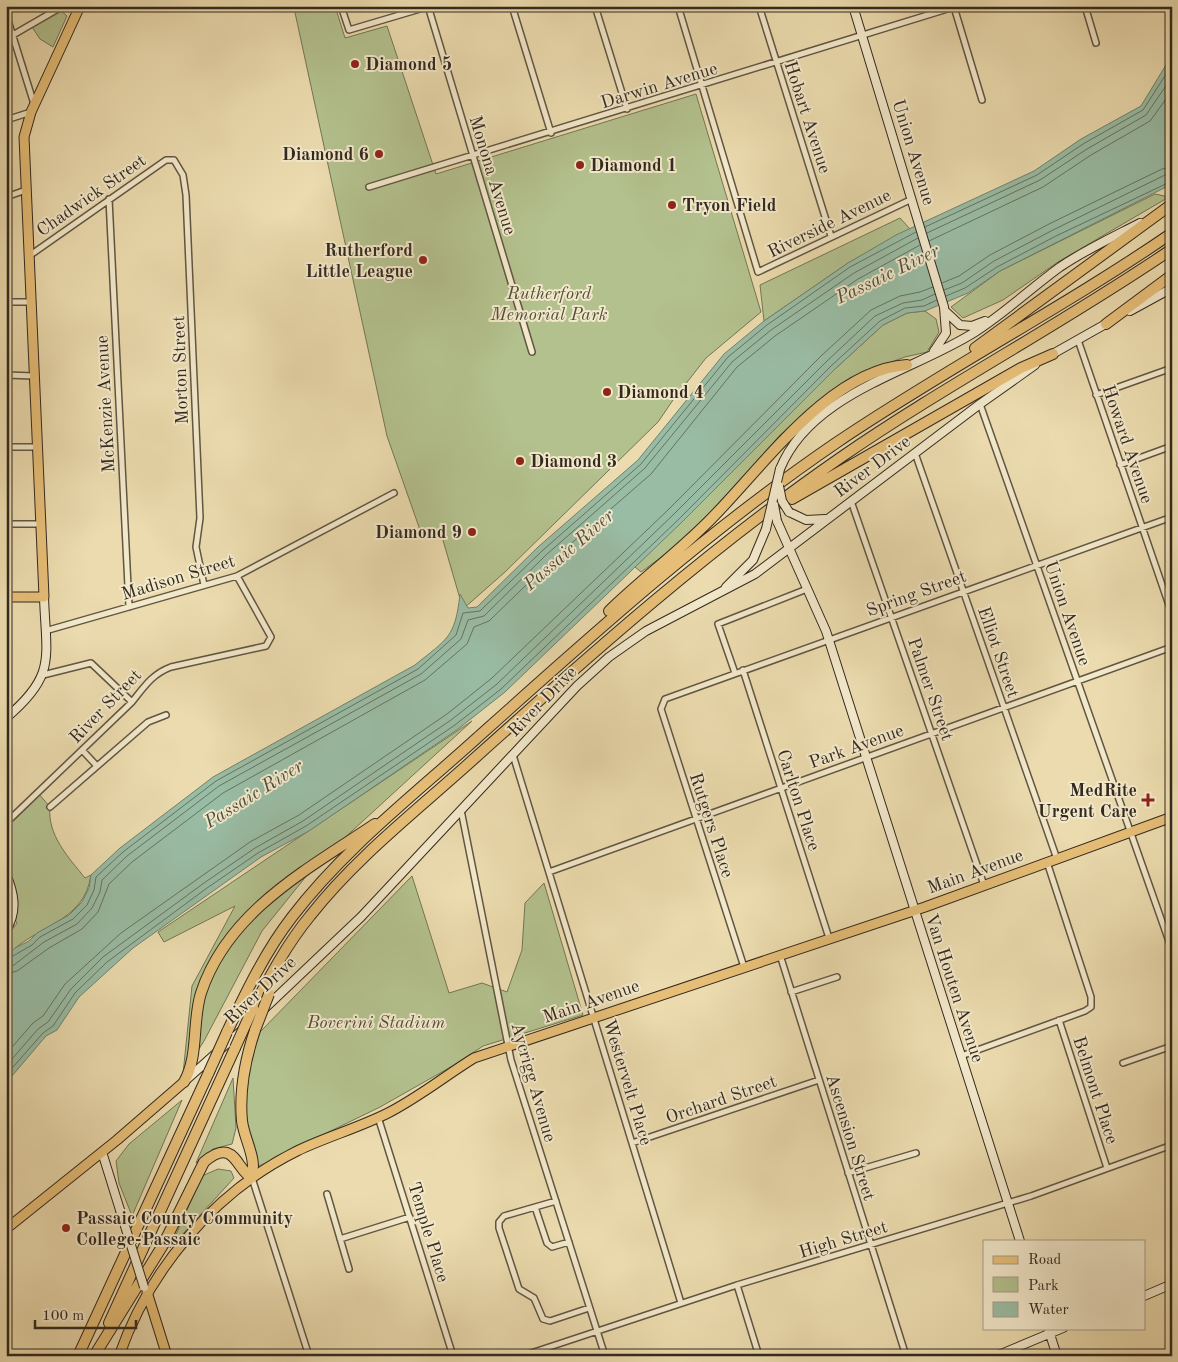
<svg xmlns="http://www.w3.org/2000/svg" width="1178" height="1362" font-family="'Old Standard TT',serif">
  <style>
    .green { fill: #b3c18e; stroke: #737556 }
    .water { fill: #99bca4; stroke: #70816f }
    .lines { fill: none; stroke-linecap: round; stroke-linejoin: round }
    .shore { stroke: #667262; stroke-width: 1 }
    .street-casing { stroke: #615643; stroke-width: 8 }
    .secondary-casing { stroke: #33291f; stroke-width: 10 }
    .primary-casing { stroke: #33291f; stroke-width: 11 }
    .highway-casing { stroke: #33291f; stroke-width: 12 }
    .street { stroke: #f2e8ca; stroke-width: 5 }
    .secondary { stroke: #f2e8ca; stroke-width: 8 }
    .primary { stroke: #e6be77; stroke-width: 9 }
    .highway { stroke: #e6be77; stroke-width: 10 }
    .secondary-bridge-casing { stroke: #33291f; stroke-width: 10; stroke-linecap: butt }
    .highway-bridge-casing { stroke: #33291f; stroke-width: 12; stroke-linecap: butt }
    .secondary-bridge { stroke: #f2e8ca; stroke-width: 8 }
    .highway-bridge { stroke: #e6be77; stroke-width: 10 }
    .poi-dot { fill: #8f2418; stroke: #f2e8ca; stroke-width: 2 }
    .labels { text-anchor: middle; stroke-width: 4; stroke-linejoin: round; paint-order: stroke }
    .poi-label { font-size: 18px; font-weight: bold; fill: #33291f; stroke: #f2e8ca; text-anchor: start }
    .street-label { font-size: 18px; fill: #33291f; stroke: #f2e8ca }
    .park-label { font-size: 18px; font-style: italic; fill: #534f3b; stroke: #f2e8ca }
    .water-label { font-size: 19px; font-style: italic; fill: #4c4e40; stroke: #f2e8ca }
  </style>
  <rect width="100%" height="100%" fill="#ebdbae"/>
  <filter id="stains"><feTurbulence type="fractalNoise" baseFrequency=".004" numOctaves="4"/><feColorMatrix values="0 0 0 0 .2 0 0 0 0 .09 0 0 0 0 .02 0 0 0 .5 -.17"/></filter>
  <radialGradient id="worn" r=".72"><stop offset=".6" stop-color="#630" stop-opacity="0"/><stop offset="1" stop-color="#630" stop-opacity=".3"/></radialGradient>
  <!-- green -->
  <path class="green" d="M276,6H335L345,38L387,26L436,174L696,94L761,312L706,358L673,400L658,422L505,572L463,609L440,530H420L387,436L294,8L277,11Z
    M60,10L67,16L53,47L40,39L32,27Z
    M1155,194L1169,197L1058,262L1003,300L963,318L951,307L1000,271Z
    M900,218L910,229L848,263L764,321L760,285Z
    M925,311L936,319L939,332L927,352L905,357L872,369L830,392L780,435L720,503L679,544L641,572L635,567L835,369L883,325L907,313Z
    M472,721L316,864L262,931L204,1041L183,1074L192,986L235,906L164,942L158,932Z
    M38,793L50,807C47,835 69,858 85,878L91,875C84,924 34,925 6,957V938L17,923C3,903 6,848 6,823Z
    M412,876L449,993L482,983L507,992L522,950L525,903L544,883L583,1015L483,1046L456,1064L380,1107L259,1166L247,1136L245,1078L259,1033Z
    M233,1078L236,1128L232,1144L213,1149L196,1163Z
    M182,1100L132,1216L119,1183L116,1161L129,1144Z
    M218,1169L231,1171L234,1178L170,1248L202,1176Z"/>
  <!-- water -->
  <path class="water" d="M1172,55V184L1000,271L968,293L925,311L907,313L883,325L835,369L682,522L505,692L458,729L309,831L261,857L133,948L79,997L57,1030L46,1036L6,1083V957L15,948L29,941L37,933L69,915L82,902L89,888L91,875L120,848L213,777L415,665C448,638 455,638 460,594L468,608L477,607L538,547L638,460L724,354L764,321L848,263L896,235L1034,171L1081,139L1141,106Z"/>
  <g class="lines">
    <!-- shore -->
    <path class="shore" d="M925,227L1037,175L1083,144L1143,110L1172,65
      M927,233L1040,180L1087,149L1146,115L1172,77
      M929,241L1043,187L1091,155L1150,121L1172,91
      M942,283L959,276L990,255L1049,224L1162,169L1172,167
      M944,290L962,283L994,261L1053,230L1165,175L1172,174
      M946,296L965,288L997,267L1056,236L1172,181
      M6,960L32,945L40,937L73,919L87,905L94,890L96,877L123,852L216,781L418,669L456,635L463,613L480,611L542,551L641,464L728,357L767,325L850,267L916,232
      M6,967L14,965L44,942L77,924L92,908L100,892L102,880L127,856L219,786L421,674L461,639L468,620L484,616L546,555L645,468L732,362L771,330L854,273L918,238
      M6,974L17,971L49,948L82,929L98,912L109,884L132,862L223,793L425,680L467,644L474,627L489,621L551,561L651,474L737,367L775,336L858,279L920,245
      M6,1054L33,1023L43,1016L65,984L121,933L250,842L299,815L447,714L492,678L669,509L821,356L871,310L900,296L920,292L933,287
      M6,1066L38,1029L48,1022L71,989L103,957L204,883L255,848L303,821L451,720L497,684L674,514L827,361L875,316L903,303L922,300L935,294
      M6,1075L43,1033L53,1026L75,993L107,962L207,888L258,853L306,826L455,725L501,689L679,519L831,366L880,321L905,308L924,306L937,300"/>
    <defs>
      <path id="street" d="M341,6L349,30L430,6
        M428,6L532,352
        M512,6L551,133
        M595,6L627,109
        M678,6L758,272L912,199
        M759,6L831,236
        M1085,6L1096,43
        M954,7L982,100
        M6,14L34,104
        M6,39L63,6
        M6,120L31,112
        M369,187L957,6
        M6,197L26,190
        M109,199L129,607
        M29,256L166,160H174L183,175L186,195L200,518L196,547L204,585
        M6,302H31
        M1078,340L1172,614
        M6,375L34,376
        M1096,395L1172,368
        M980,404L1172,950
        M6,447H37
        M915,453L1057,859
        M1120,465L1172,446
        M851,501L984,885
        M6,524H40
        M45,631L237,576L394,493
        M743,670L829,938
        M735,673L718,624L807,589
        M43,675L91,663L132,702
        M82,750L97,766
        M513,755L681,1303
        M50,807L148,722L166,715
        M461,810L511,1060L605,1356
        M6,823L132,702C144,687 152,674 171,667L266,646L271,637L237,576
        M549,872L1172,647
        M780,955L906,1356
        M744,967L661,709L665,699L1172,517
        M791,992L837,977
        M1059,1020L1107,1168
        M961,1056L1085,1011L1091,1007V997L1047,862
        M1123,1063L1172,1046
        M378,1117L453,1356
        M632,1143L819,1080
        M848,1173L916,1153
        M252,1178L309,1356
        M327,1194L349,1269
        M556,1201L504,1216L499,1222V1228L519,1289L534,1298L543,1319L550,1321L589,1308
        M535,1207L547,1243L552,1247L569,1242
        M340,1239L410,1217
        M737,1285L759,1356
        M522,1356L737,1285L1031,1196L1172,1145"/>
      <path id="secondary" d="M853,6L944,307L946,333L934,351
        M1130,311L1172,288
        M946,312L960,325L972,326L985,321
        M1049,356L1111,321
        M780,469C811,393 912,372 975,332C1005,313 1031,288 1060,267C1085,250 1113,237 1140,223
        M789,512L806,520L825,519
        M777,521L826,631L1020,1241
        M726,587L753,560L766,529
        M6,718C57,675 46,658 44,597
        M6,874C14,893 18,911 6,930
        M264,1009L361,917L577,686L609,657L646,631L755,574L980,404L1035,365
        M186,1080L241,1031
        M102,1152L120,1210
        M1144,1296L1172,1284
        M1048,1328L1057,1356
        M996,1356L1063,1328"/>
      <path id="primary" d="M6,597H44L24,137L31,112L80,6
        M6,1229L117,1140L184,1082
        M147,1292L167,1356
        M119,1356C149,1270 214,1192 297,1151C326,1137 358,1128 388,1113C419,1097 445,1076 474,1058L925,907L1172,817"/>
      <path id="highway" d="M1106,324L1172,275
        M975,348L1172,204
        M792,499L1021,368L1053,354
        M609,611C641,580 677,553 708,522C760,471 828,370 907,365
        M253,1008C270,976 287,944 310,916C357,856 420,808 476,757C593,652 710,548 840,458C947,384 1064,323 1172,249
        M227,1032C246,992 265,952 292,917C344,849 414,795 477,738C593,634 707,531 836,443C945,369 1063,308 1172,233
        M184,1082C199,1056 192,1021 201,993C228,911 308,869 375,824
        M109,1323L235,1048
        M78,1356L209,1072
        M94,1356L163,1245L204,1162C235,1136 236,1170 251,1177C258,1160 244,1139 242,1121C239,1089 245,1060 255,1030"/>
    </defs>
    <!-- street casing -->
    <use href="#street" class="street-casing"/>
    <!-- secondary casing -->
    <use href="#secondary" class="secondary-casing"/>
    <!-- primary casing -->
    <use href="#primary" class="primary-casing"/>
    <!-- highway casing -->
    <use href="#highway" class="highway-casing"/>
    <!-- street -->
    <use href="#street" class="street"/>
    <!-- secondary -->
    <use href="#secondary" class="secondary"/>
    <!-- primary -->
    <use href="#primary" class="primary"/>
    <!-- highway -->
    <use href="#highway" class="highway"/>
    <defs>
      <path id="secondary-bridge" d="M779,486L782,501L789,512
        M774,505L777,521
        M766,529L780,469
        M120,1210L144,1287"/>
      <path id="highway-bridge" d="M255,1030L269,994
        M235,1048L253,1008
        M209,1072L227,1032"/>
    </defs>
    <!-- secondary-bridge casing -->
    <use href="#secondary-bridge" class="secondary-bridge-casing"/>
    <!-- highway-bridge casing -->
    <use href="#highway-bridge" class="highway-bridge-casing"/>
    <!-- secondary-bridge -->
    <use href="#secondary-bridge" class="secondary-bridge"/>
    <!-- highway-bridge -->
    <use href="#highway-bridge" class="highway-bridge"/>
  </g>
  <!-- markers -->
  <g class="poi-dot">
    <circle cx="355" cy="64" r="5"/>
    <circle cx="379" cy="154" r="5"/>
    <circle cx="580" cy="165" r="5"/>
    <circle cx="672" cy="205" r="5"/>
    <circle cx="423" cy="260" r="5"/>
    <circle cx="607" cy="392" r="5"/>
    <circle cx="520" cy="461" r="5"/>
    <circle cx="472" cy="532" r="5"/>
    <path d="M1145.5 792.5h5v5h5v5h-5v5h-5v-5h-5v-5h5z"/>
    <circle cx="66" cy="1228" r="5"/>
  </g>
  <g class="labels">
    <!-- poi labels -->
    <g class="poi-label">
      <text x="365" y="70">Diamond 5</text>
      <text x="369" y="160" text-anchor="end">Diamond 6</text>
      <text x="590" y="171">Diamond 1</text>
      <text x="682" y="211">Tryon Field</text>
      <text x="413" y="256" text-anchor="end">Rutherford<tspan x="413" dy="21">Little League</tspan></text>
      <text x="617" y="398">Diamond 4</text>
      <text x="530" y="467">Diamond 3</text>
      <text x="462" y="538" text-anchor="end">Diamond 9</text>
      <text x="1137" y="796" text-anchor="end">MedRite<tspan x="1137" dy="21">Urgent Care</tspan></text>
      <text x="76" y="1224">Passaic County Community<tspan x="76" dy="21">College-Passaic</tspan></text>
    </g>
    <!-- street labels -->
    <g class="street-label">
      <text transform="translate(659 85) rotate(-17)" y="6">Darwin Avenue</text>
      <text transform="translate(808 117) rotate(72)" y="6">Hobart Avenue</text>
      <text transform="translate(914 152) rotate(73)" y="6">Union Avenue</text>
      <text transform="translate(493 175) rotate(73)" y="6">Monona Avenue</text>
      <text transform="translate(91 195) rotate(-35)" y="6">Chadwick Street</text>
      <text transform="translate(829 223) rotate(-26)" y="6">Riverside Avenue</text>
      <text transform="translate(180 370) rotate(-92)" y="6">Morton Street</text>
      <text transform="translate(105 404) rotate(-93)" y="6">McKenzie Avenue</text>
      <text transform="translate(1128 444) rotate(71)" y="6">Howard Avenue</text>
      <text transform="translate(872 466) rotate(-37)" y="6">River Drive</text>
      <text transform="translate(178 577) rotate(-17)" y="6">Madison Street</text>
      <text transform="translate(916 593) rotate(-20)" y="6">Spring Street</text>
      <text transform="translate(1068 613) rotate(71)" y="6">Union Avenue</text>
      <text transform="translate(999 652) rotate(71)" y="6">Elliot Street</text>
      <text transform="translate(931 689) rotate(71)" y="6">Palmer Street</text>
      <text transform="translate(542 701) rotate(-46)" y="6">River Drive</text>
      <text transform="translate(105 706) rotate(-46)" y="6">River Street</text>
      <text transform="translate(856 746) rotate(-20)" y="6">Park Avenue</text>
      <text transform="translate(799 800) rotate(72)" y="6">Carlton Place</text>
      <text transform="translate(712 825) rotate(72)" y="6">Rutgers Place</text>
      <text transform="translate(975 871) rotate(-20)" y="6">Main Avenue</text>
      <text transform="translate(955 988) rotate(72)" y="6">Van Houten Avenue</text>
      <text transform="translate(260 990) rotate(-43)" y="6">River Drive</text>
      <text transform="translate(591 1001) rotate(-19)" y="6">Main Avenue</text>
      <text transform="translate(534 1082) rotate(74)" y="6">Aycrigg Avenue</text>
      <text transform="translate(628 1082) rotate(73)" y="6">Westervelt Place</text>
      <text transform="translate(1096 1090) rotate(72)" y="6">Belmont Place</text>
      <text transform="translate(721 1099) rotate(-19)" y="6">Orchard Street</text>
      <text transform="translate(851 1137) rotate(73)" y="6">Ascension Street</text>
      <text transform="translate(429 1232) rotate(73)" y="6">Temple Place</text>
      <text transform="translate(843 1239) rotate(-17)" y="6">High Street</text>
    </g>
    <!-- park labels -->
    <g class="park-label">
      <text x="549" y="299">Rutherford<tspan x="549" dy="21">Memorial Park</tspan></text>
      <text x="376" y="1028">Boverini Stadium</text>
    </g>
    <!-- water labels -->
    <g class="water-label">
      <text transform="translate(887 273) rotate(-26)" y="7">Passaic River</text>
      <text transform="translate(568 549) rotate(-41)" y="7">Passaic River</text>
      <text transform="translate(253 793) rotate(-32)" y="7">Passaic River</text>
    </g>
  </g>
  <!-- margin -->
  <rect width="1178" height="1362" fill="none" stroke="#ebdbae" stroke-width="25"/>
  <rect x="8" y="8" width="1163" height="1347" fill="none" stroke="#33291f" stroke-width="2.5"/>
  <rect x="12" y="12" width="1153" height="1337" fill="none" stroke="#33291f"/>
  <!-- legend -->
  <rect x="983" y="1240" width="162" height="90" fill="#f2e8ca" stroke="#a69c86"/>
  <rect x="993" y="1256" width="25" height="8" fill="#e6be77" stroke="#a69c86"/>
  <text x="1028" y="1264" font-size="15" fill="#33291f">Road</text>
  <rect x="993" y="1277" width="25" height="15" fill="#b3c18e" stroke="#a69c86"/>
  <text x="1028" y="1290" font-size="15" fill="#33291f">Park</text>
  <rect x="993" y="1302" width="25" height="15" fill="#99bca4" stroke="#a69c86"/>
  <text x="1028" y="1314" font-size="15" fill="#33291f">Water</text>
  <!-- scale -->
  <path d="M35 1320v8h101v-8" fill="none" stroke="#33291f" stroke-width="2.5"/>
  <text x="42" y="1320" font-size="15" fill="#33291f" stroke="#f2e8ca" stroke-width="4" paint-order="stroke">100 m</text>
  <rect width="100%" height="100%" filter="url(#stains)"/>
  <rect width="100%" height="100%" fill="url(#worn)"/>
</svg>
